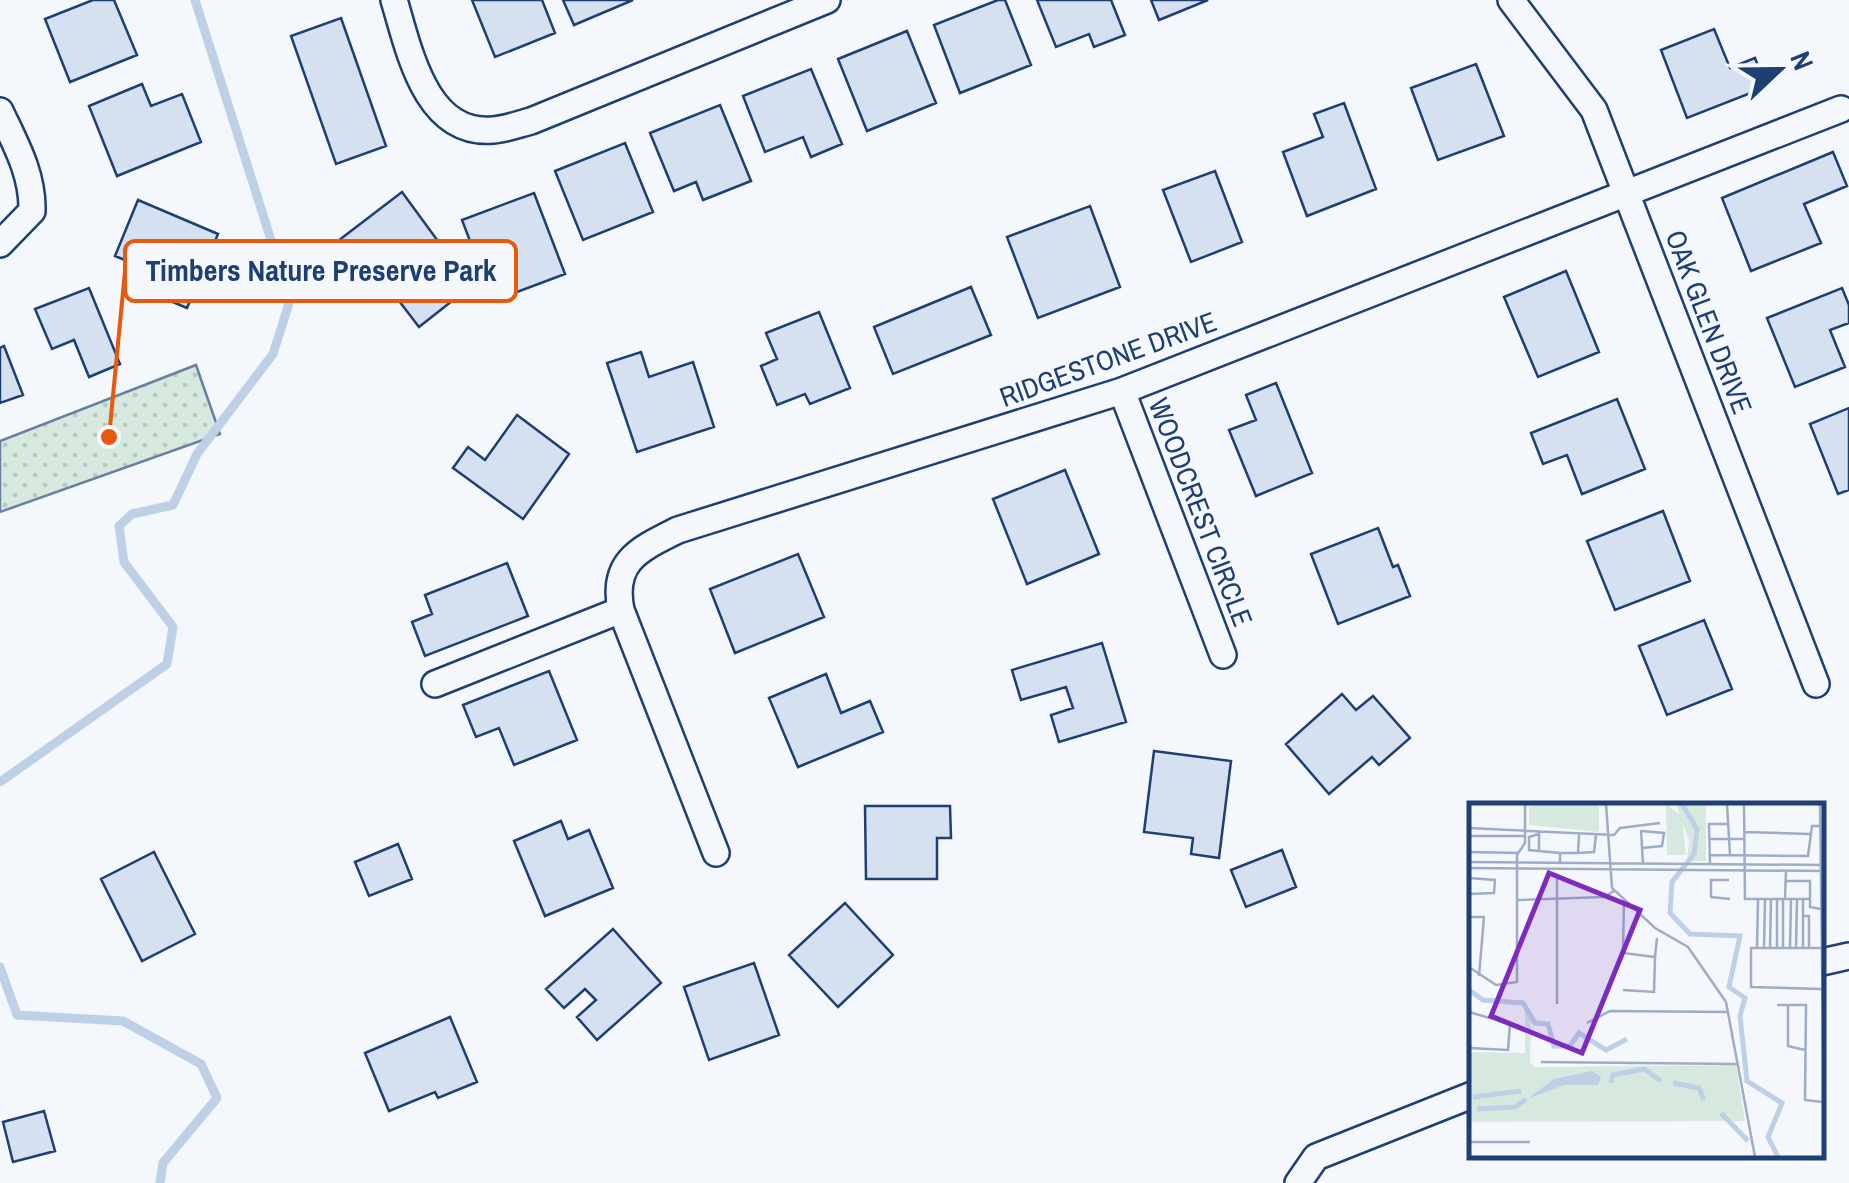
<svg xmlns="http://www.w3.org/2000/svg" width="1849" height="1183" font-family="'Archivo Narrow',sans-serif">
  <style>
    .park { fill: url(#park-dots); stroke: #687fa3; stroke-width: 2.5 }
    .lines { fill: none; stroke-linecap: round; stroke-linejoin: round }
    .stream { stroke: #bed0e5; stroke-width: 9 }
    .building { fill: #d5e0f0; stroke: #1d3f73; stroke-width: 2.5 }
    .street-casing { stroke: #1d3f73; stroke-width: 30 }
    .street { stroke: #f4f7fb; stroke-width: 25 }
    .labels { text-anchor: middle; stroke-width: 8; stroke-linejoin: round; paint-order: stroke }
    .street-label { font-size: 28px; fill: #1d3f73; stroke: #f4f7fb }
    .inset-river { fill: none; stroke: #bed0e5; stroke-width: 5 }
    .inset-road { fill: none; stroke: #9eadc5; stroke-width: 2.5 }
    .view { fill: #7b2cbf; fill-opacity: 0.15; stroke: #7b2cbf; stroke-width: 5 }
    .inset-edge { fill: none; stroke: #1d3f73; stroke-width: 5 }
    .leader { fill: none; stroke: #e8590c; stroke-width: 4 }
    .callout-dot { fill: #e8590c; stroke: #f4f7fb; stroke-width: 4 }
    .callout { fill: #f4f7fb; stroke: #e8590c; stroke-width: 4 }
    .callout-label { font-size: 30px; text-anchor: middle; font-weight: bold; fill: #1d3f73 }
  </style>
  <defs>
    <pattern id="park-dots" width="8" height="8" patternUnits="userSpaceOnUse" patternTransform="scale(2.5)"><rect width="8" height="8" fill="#d7e8df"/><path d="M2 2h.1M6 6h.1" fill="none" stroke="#b8c8c3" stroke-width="1.8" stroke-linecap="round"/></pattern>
  </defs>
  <rect width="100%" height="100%" fill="#f4f7fb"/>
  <!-- park -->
  <path class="park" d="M196,365L220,434L0,512V441Z"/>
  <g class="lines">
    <!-- stream -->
    <path class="stream" d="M0,782L167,664L173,627L124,562L119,526L132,514L173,505L197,454L273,354L290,300L195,0
      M0,967L17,1015L123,1021L201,1064L217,1098L163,1163L160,1183"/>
  </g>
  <!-- building -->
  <path class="building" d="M93,0H114L137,55L70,82L45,19Z
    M472,0H542L555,33L495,57Z
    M563,0H633L574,25Z
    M998,0H1005L1031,65L960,93L934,25Z
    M1037,0H1111L1125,35L1094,47L1089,34L1056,47Z
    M1151,0H1208L1159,20Z
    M341,18L386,146L336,164L291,36Z
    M1714,29L1730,68L1755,58L1766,87L1687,118L1661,50Z
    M907,31L936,103L867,131L838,59Z
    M1476,64L1504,136L1438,160L1411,88Z
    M811,69L842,144L811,157L803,137L765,152L743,96Z
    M142,84L151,106L182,94L201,142L117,176L89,106Z
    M1344,103L1376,189L1307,216L1283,152L1323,137L1314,114Z
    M720,105L751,181L703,200L696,182L674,191L650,133Z
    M625,143L653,212L583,240L555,171Z
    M1833,152L1847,186L1804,204L1821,243L1751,271L1722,198Z
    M1215,171L1242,242L1191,262L1163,190Z
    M402,192L443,248L423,264L452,301L419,327L367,259L354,270L334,244Z
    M534,193L565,274L493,301L462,220Z
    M138,200L218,234L187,308L142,289L149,270L115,256Z
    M1090,206L1120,287L1038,318L1007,237Z
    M1566,271L1599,352L1538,377L1504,297Z
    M971,287L991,335L893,374L874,327Z
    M89,288L120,364L89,377L74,340L52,349L35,309Z
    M1842,288L1849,305V323L1830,330L1845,367L1795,387L1767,318Z
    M819,312L850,388L810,404L805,394L777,405L761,366L777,359L766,333Z
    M4,346L23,395L0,403V348Z
    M641,352L649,377L693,362L714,427L637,452L607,363Z
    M1276,383L1312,473L1256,496L1229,430L1256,420L1246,395Z
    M1617,399L1645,469L1582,494L1567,455L1543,464L1531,433Z
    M1849,408V490L1838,494L1810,424Z
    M517,415L569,454L523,519L453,468L468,447L485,460Z
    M1065,470L1099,554L1027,584L993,499Z
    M1663,511L1690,581L1615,610L1587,541Z
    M1378,528L1393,567L1398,565L1410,596L1338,624L1311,554Z
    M798,554L824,617L735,653L710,589Z
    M507,563L528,616L425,656L412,622L432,614L425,595Z
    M1704,620L1732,689L1667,715L1639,646Z
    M1102,643L1126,722L1059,742L1051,715L1073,708L1066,687L1021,700L1012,670Z
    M549,671L577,740L514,765L499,728L476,737L463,705Z
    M826,674L841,713L870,701L883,732L798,767L769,698Z
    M1342,694L1356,710L1373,696L1410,738L1379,765L1372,757L1329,794L1286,744Z
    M1154,751L1231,761L1219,858L1191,854L1193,838L1144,832Z
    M865,806H950L951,838H937V879H866Z
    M561,821L568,839L589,830L613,888L545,916L514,841Z
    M398,844L412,879L369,896L355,862Z
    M1282,850L1296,887L1246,907L1231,870Z
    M154,852L195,934L142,961L101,879Z
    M845,903L893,955L838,1007L789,955Z
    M613,929L661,983L597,1040L577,1017L596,1000L585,989L564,1008L546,989Z
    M754,963L779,1035L709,1060L684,987Z
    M450,1017L477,1082L438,1098L435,1092L389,1111L365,1053Z
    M44,1111L55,1151L13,1162L3,1122Z"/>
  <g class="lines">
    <defs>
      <path id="street" d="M394,0C409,49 425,136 493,130C506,129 519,124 531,121L827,0
        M1511,0L1594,110L1816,684
        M0,111C15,143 33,174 32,211L0,244
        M1122,391L1223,655
        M435,684L621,610
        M716,853L621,610C611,561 640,549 678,530L1122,391L1841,109
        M1822,962L1849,956
        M1298,1183L1316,1157L1472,1095"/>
    </defs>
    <!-- street casing -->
    <use href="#street" class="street-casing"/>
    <!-- street -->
    <use href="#street" class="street"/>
  </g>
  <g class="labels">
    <!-- street labels -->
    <g class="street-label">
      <text transform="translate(1709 322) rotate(69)" y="10">OAK GLEN DRIVE</text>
      <text transform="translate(1108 359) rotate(-20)" y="10">RIDGESTONE DRIVE</text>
      <text transform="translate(1201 512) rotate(69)" y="10">WOODCREST CIRCLE</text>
    </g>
  </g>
  <!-- overview -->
  <g transform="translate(1469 803)">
    <rect width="355" height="355" fill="#f4f7fb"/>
    <path d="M72,1H130V29L60,22V4ZM197,1L213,13L217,52H198Z" fill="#d7e8df"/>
    <path d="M207,1H237V58H218L220,38Z" fill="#d7e8df"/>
    <path d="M56,209H62L61,259L66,264L267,262L276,318L0,319V249L56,250Z" fill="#d7e8df"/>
    <path d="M123,268L132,274L129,282H95L58,296L85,276Z" fill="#bed0e5"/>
    <path class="inset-river" d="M213,1L228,26L225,51L203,79L201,110L221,131L271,133L260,184L276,195L271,213L278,278L313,300L299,334L309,354M0,187L14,197L54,200L66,220L79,221L85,243H101L110,230L137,247L158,236M142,280L144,272L175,266L192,278M204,280L230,285L235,297M4,294L52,288M8,306L46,304L57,296M252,310L279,338"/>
    <path class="inset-road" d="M137,1L143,85L186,125L219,144L257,199L286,354M258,1L261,52M275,1L276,96H316M351,1L355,310M0,25L145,32L151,25L191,20M70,27V48L91,50V59M172,27L174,61M172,28L195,30L193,43L173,45M275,29L341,31M70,31L60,34V47L70,48M0,33H56M240,36H275M0,49L50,50M91,50H109L110,32M109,50L125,49L127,32M241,52L339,53L343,23H350M0,59L355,62M241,61L240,21H258M0,65L355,68M317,68L316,96H341V104L352,106M88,74V201M0,75L26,77L25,90L0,91M260,77H242V94L261,96M317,78H341V96M155,95L154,150L186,154L188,135M334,96V145M48,97L135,94L145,88M334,113H340V145M0,114H15L10,173M288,145L289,96M295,145L296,96M301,145L302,96M308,145V96M314,145V96M321,145L322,96M327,145L328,96M0,164L27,182L48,179V52L56,40V1M352,186L282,184V145H352M154,187L185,189L186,154M308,202H337L336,297L353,299M319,202V243L336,247M0,209L41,221L39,247L0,245M118,220L141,208L260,209M72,259L268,261M0,339H61"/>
    <path class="view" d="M80,70L171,107L113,250L22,213Z"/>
    <rect width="355" height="355" class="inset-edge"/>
  </g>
  <!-- callouts -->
  <path class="leader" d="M109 437L125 271"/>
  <circle class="callout-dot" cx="109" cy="437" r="10"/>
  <rect class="callout" x="125" y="241" width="391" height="60" rx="10"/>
  <g class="callout-label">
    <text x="321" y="281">Timbers Nature Preserve Park</text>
  </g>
  <!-- north arrow -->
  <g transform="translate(1779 70) rotate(68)" stroke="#f4f7fb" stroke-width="8" paint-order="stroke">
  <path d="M0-8L18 38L0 25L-18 38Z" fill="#1d3f73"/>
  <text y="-15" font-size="28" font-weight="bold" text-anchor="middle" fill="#1d3f73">N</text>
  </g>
</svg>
